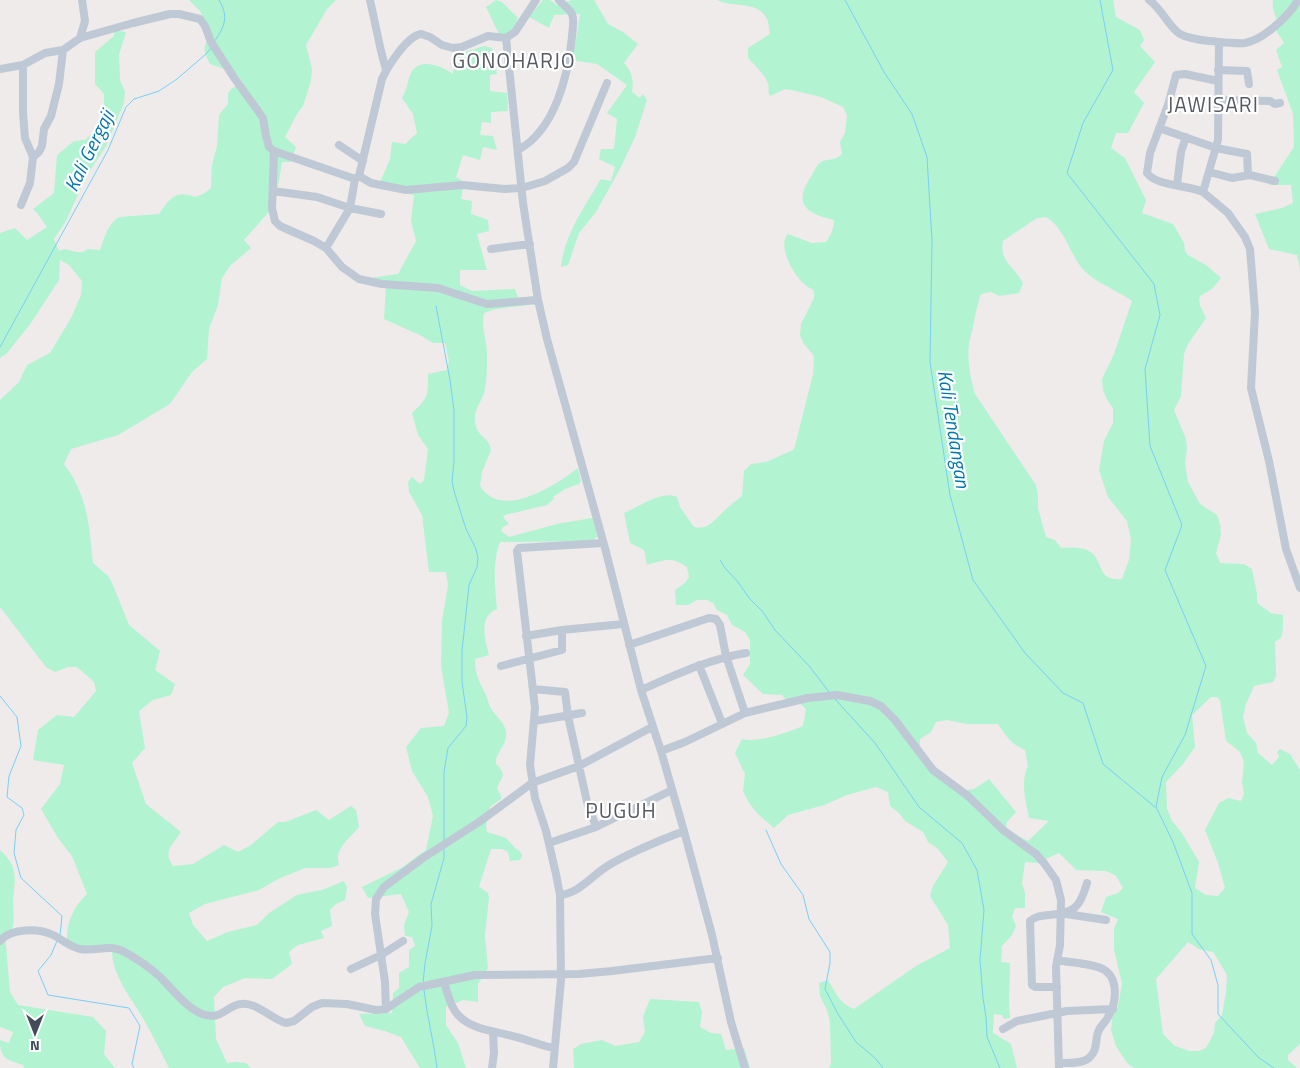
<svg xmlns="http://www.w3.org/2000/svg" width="1300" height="1068" font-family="'Titillium Web',sans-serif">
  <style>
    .green { fill: #b2f3d2; fill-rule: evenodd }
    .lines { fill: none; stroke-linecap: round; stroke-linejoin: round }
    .stream { stroke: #79cff6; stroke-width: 1 }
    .minor { stroke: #bfc8d5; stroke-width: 8 }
    .labels { text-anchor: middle; stroke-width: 4.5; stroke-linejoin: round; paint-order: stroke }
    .water-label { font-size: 20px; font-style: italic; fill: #0078af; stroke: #fff }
    .quarter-label { font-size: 21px; letter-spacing: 1px; fill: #575a61; stroke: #fff }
  </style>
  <rect width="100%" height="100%" fill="#eeebea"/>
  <!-- green -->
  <path class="green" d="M189,0H336L327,9L306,45L312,69L311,81L303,106L297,114L285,137L296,147L291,162H282L275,205L244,240L251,248L230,266L222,278L218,305L209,329L207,359L192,372L170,404L118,435L71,449L64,464C88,496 89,525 93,563L109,577L113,585L129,625L160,651L155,670L175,684L171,695L153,700L139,711L145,748L132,763L146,804L181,832C173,845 162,851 173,866L193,864L224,845L238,852L251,845L278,822H285L316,810L329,820L351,806L356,810L359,827C349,839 334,849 339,865L331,868H305L278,879L259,890L205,904L189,913L193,925L207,941L228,932L257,925L269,913L297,895L322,890L344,881L347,888L345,900L336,904L330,910L332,926L321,931L324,938L298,945L289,952L292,964L272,979L245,978L223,987L214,997L216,1039L227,1063L236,1062L246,1063L251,1068H169C161,1053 154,1037 145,1022C132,998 110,975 112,945L81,947L67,941C66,923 74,906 87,894L72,856L58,838L41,809L60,784L64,765L33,760L38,730L57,715L74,717L96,691L94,682L77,667H68L55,672L46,667L0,607V400L19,382L27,365L50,353L71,318L81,295L82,281L69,265L60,260L59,280L31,323L7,353L0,358V233L15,228L27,240L47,227L37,213L33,209L54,193L57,155L74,141L85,140L104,122V94L95,84V52L114,36V30L126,32L119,55L120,80L125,92L124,103L106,146L86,177L66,221L54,239L59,251L64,249L77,252H83L88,249L100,250C104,239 108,223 119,217L159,214C169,199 176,189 195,197L203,194L211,188L212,165L217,146L219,115L228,104V93L232,88L243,83L236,73L210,64C202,49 203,47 212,34L200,11Z
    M496,0L502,2L518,18C514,27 511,36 499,34L486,7Z
    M543,0H550L557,5L572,0H594L608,24L623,32L638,44L624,63C632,72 634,80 632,92L640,98L643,94L647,100L635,137L621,167L596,212L579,233L568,265L561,267C564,235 585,206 601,179L611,181L615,167L599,159L601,149H614L617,119L607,113L627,85L597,64L577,61L573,58L580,14L554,15L549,28L529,17Z
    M717,0H1113L1116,17L1140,30L1144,40L1140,46L1155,62L1134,92L1144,103L1128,133H1116L1111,148L1125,158L1146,200L1142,213L1173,224L1184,243L1185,251L1188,255L1206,265L1221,278L1212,289L1200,296C1197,304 1203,310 1206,318L1188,344L1184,354L1181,396L1174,410L1186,439L1187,449L1185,463L1188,482L1200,504L1217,515L1220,524L1221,535L1216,553L1220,563L1244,564L1252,569L1257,594V603L1271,613L1283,615V629L1281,638L1275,642L1276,676L1273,682L1254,686L1246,704L1243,717L1247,733L1256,743L1258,753L1272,765L1279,757L1277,752L1280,749L1290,754L1300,770V1044L1288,1055V1060L1297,1068H1134L1127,1063L1116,1046L1111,1030L1112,1019L1118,1006L1122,984L1114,949V929L1118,919L1101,912L1106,897L1118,893L1123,888L1116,876L1106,871L1076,870L1059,853L1037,863L1025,862L1022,883L1025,893V908H1015L1012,917L1016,926L1012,935L1002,946L1001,962L1010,963C1010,981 1008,1000 1010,1018L1004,1019L1002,1015L994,1014L993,1033L1011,1044L1017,1068H829L831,1063L830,1022L827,1010L820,996L819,983L828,980C836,993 839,1003 854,1009L916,966L950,948L948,925L930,896L933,886L948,862L938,849L928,842L923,832L905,821L899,813L890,806L888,792L876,787L847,795L824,805L788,815L774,828L758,814L749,803L743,791L745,774L735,753L742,739C759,743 786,733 803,726L806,709L799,703L791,705L782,695L763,694L743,675L750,664V640L745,632L732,625L727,615L717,610L713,603L707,600H697L688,605H676L675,590L685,583L689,577L687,567C671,556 664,560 647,565L644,550L630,543L624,513C639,507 662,490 677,497L680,507L694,527C708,531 716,518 725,510C730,505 736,501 742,496L744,471L751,464L766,462L793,450L795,446L813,374L814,356L804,344L800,335L801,324L814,298V293L813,290C810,288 806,286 803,283C793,274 777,245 788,234L812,243L826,242C831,236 834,227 834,220C807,214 793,205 810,178C813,174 816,165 821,162C828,158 834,162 842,154L840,142L845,133L847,115L843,107L821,97L796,91L785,89L770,96C767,91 770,89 768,84C765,74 754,65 748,58V48L770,34C769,30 769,23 767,19C758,0 733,8 717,0ZM1046,217C1065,229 1068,250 1081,267C1094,283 1116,289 1132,301L1114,354L1102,379L1103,390L1107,400L1113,408V423L1104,441L1099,470L1108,497L1127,521L1131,540L1129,560L1122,579C1096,582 1104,559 1089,551C1081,546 1069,548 1061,548L1055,540L1046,537L1038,508V495L1036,485L975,394C970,377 967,360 969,343C971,334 974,325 975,316C977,308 978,302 981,294L991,292L999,296L1019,293L1023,283C1014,266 999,261 1003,241L1037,218ZM1211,697H1217L1220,700L1226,741L1240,752L1244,762L1242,783L1244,794L1241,801L1228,798L1219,803L1205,830L1218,863L1225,888L1218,896L1206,895L1195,888L1199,862L1182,833L1172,821L1167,809L1166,782L1183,764L1195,747L1192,715ZM947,720L967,724H998C1006,736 1011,744 1025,750L1028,766C1020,782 1026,801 1029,818L1049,821L1028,841L1006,829L1007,822L1016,812L989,779L974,789L966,790L932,766L920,746V739L931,732L936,722ZM1188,942L1199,949L1213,952L1226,973L1227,977L1226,992L1222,1015L1215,1023L1214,1033L1206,1048L1199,1051H1189L1175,1046L1163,1034L1156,979Z
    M1273,0H1300V269L1297,255L1269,249L1255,214L1282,208L1293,203L1291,185H1269L1294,147L1293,114L1277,70L1282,67L1276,50L1284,43L1276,30C1279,14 1271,13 1273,0Z
    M484,46L492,48L497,74L490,75V91L507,93L508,111L491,112V123L482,122L480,135L493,136L497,150L483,147L480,160L463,155L456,177L464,182L461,199L472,201L471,214L488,220L489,231L477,234L487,270H460V285L472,291L515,289L518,298L535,296L534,304C517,308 499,306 484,313C482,325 484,332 486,343C488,354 487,379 485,389C483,401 473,409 475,422C477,438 489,436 491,450L482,472L480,486C502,521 556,485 578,468L581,481L579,484L565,489L553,497L554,499L547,505L505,515L503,517L509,524L503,527L501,531L509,537L557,524L592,518L596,523L598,536L592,541L500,542C492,563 495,587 497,609C478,616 485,640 489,655L475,659C475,675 479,681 486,695C488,700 489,706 492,710C497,718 504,721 506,732C508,745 494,754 496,764C509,776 500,777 497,789L501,795V799L490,807L486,827L487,832L506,838L516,849L520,851L522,856L520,860L510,861L508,852L502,849H491L479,887L488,893L489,898L485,935L488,968L478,984V1002L463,1000L446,1007V1025L458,1043L466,1068H420L401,1037L385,1031L365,1026L359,1014L392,1013L393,993L399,988V973L409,967V950L415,946L412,937L405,936L404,925L409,912L401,894L368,898L362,887L401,868L426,850L433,816L428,797L412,771L406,747L421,728L444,726L449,713L441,666L442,621L448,585L446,572H429L422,515L409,492L408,482L412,477L420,484L424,480L428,449L418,435L412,413C429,398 428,395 428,374L447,370L449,361L445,343H433L420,335L384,319L386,287L370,278L398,274L416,241L411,221L414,195L378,187L390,159L392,142L405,144L417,133L413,114L402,98C408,88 408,78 412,71C422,57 443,67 453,74L455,55Z
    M0,850C19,867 15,879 13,901C13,911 15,920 12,930L5,933L10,992L18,1005L93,1017L106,1031L104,1054L115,1068H24L23,1065C6,1059 0,1059 0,1040L9,1043L13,1032L0,1027Z
    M650,999L699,1002L702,1012L700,1027L711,1033L721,1034L726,1050L744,1048L750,1068H574L573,1049L581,1044L602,1040L615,1046L639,1042L645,1032L643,1017Z"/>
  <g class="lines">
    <!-- stream -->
    <path class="stream" d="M845,0L884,72L912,114L927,157L932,241L930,362L950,495L973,580L1025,653L1063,693L1083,703L1103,764L1155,807
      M1100,0L1113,70L1083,123L1067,173L1154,284L1160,315L1145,369L1150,446L1182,525L1165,570L1206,666L1185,735L1162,777L1156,807L1173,842L1192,893V934L1211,960L1218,985V1014L1259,1058L1274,1068
      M214,42C225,26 229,17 219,0
      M436,306L450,380L454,410V462L452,481L454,491L466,529L476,549L478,558L477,567L469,585L462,651V682L467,717L466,726L448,748L444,772V842
      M0,347L108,150L126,107L134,99L159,91L177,79L206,54L211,48
      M720,560L725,568L738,582L749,598L763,612L775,630L810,667L829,692
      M0,696L17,717L21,746L9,776L7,797L22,808L24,815L16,830L14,853L21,878L62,916L60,935
      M835,699L875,743L919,807L962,843L977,870L984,910L980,960L983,998L986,1017L987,1037L1000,1068
      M766,830L781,864L803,895L809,919L830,952V963L825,989L838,1014L856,1042L875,1058L883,1068
      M57,941L51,955L38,971L48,995L129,1008L140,1026L132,1064L134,1068
      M423,984L425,963L432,926L431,904L444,858V848
      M424,990C427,1017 434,1042 437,1068"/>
    <!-- minor -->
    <path class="minor" d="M370,0L381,51L386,70
      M536,0L515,32L506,38L523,203L538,300L547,339L605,548L641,690L661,751L684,831L712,935L731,1022L745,1068
      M1149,0C1162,9 1168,26 1180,34C1189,39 1200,40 1210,41C1221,42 1234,44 1245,43C1263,40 1289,16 1298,0
      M80,38L85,21L82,0
      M1219,42L1218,140L1203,192L1228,213L1245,237L1250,249L1255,312L1251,388L1269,461L1286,549L1300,588
      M23,65V113L25,138L33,157
      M0,69L23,65L45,53L63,50L80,38L133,23L170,14H179L200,19L205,26L211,42L235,79L263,118L266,136L269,147L274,151L355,179L359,176L382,79C388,66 407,36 421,34L430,37L442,45L453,48L462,47L488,36L506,38
      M1218,70L1247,71L1249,84
      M1217,100L1270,101L1275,104L1280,103
      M1159,128L1216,148L1247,154L1248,175
      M339,145L363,161
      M518,150C555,130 568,76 572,37C572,30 575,21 572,14C570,9 563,5 559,0
      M274,151L272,208L275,221L280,226L314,241L326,248L342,267L359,279L382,284L438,288L487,304L538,300
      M1209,172L1232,178L1250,175L1275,181
      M359,176L371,183L406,190L462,185L505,189L522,188L545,181L568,168L574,162L607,83
      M1177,185L1181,152L1186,137
      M273,191L317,197L350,208L381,214
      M1203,192C1188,185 1156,186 1147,173L1150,153L1168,105L1176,75L1185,74L1218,81
      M21,205L30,183L33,157L39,152L42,146L44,129L51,116L59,84L63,50
      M326,248L350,208L355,179
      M491,249L530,244
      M526,636L562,630L623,624
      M629,645L709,618L716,619L720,625L726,656L745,713
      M699,665L722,723
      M501,666L562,650V630
      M533,689L565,692L568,716L587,802L596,827
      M641,690C675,675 709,659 746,653
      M535,721L582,713
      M661,751L685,742L745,713L808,698L837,695L870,701L881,706L895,720L933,770L968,796L1003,830L1036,854L1044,863L1056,880L1061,900L1060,945L1056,967L1059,1068
      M549,843L596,827L672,790
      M560,895C580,893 592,875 609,865C633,851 658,841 684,831
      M1066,914L1106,920
      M0,941C11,928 38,928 53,935C63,940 70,947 80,949C99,952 110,942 128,954C139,960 150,968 159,976C172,988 185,1007 202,1014C222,1021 225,1006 241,1004C257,1002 271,1019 286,1023L294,1021L312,1007L322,1003L347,1004L376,1010L386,1009L419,987L475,975L579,974L612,971L718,958
      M1057,960C1070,963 1095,963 1106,971C1119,981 1116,1005 1108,1017C1106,1022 1101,1025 1099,1030C1094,1040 1099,1049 1089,1058C1082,1064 1068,1063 1059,1063
      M351,969L381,955L403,941
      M444,983C448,993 450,1007 458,1015C473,1031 497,1031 516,1037C529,1040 541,1046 554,1048
      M1057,987H1035L1032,985L1030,921C1036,916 1041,916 1049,915C1074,913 1080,908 1087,883
      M386,1009L385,982L375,914L376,899L384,887L423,858L479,822L532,783L579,766L652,727
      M1003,1029L1017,1021L1067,1011L1113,1009
      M492,1068L494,1053L493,1032
      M553,1068L561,980L560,895L556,874L546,831L535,798L530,765L535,708L517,551L519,548L603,543"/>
  </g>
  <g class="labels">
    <!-- water labels -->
    <g class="water-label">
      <text transform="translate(89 151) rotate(-64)" y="7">Kali Gergaji</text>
      <text transform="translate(954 429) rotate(81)" y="7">Kali Tendangan</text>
    </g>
    <!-- quarter labels -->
    <g class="quarter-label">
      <text x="514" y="68">GONOHARJO</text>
      <text x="1213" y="112">JAWISARI</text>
      <text x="621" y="818">PUGUH</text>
    </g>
  </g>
  <!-- north arrow -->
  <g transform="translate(35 1033) rotate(180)" stroke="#ffffff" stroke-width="4" paint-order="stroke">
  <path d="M0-4L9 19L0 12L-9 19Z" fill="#424c5a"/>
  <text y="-8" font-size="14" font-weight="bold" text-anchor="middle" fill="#424c5a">N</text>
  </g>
</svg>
